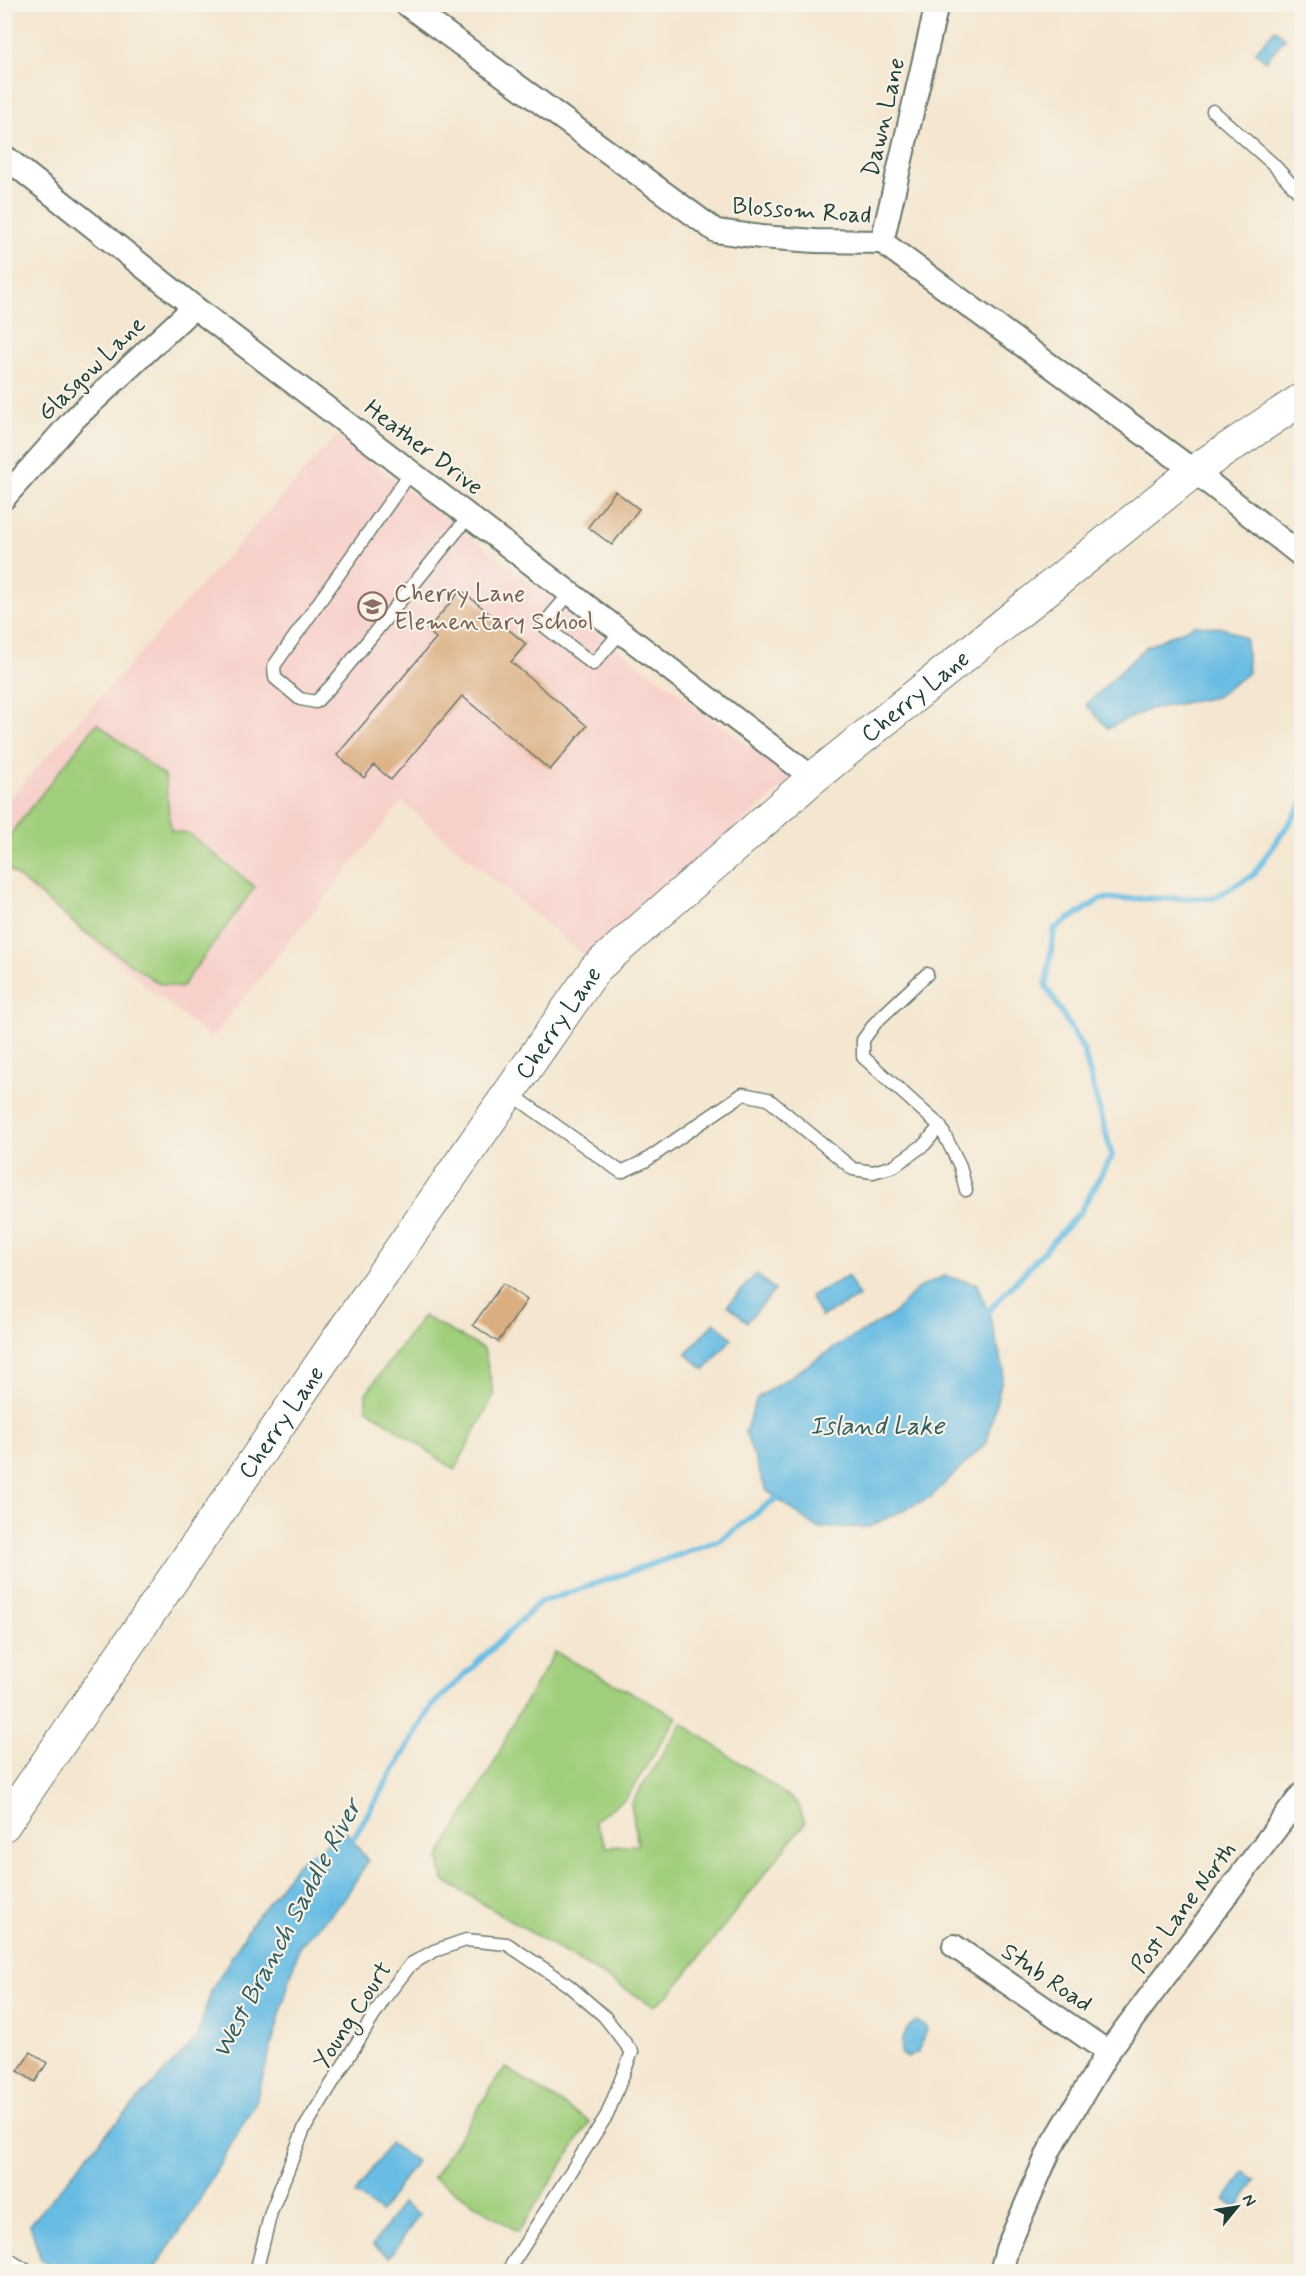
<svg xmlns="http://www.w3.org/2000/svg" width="1306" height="2276" font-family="Mynerve,sans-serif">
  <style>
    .built { fill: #f7d0ca }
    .green { fill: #a0ce7c; stroke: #608658; stroke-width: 1.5 }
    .water { fill: #67bce3; stroke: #437c8c; stroke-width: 1.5 }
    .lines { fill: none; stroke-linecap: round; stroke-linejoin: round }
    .stream { stroke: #67bce3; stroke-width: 6 }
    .building { fill: #dbae81 }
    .lane-casing { stroke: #6a786b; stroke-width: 15 }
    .street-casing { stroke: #6a786b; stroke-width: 26 }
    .secondary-casing { stroke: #6a786b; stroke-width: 34 }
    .lane { stroke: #fff; stroke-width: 12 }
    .street { stroke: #fff; stroke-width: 22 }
    .secondary { stroke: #fff; stroke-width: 32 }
    .labels { text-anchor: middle; stroke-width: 4.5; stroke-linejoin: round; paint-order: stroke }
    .street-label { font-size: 24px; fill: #1f3d34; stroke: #f7f3e8 }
    .education-label { font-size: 24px; fill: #785e54; stroke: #f7f3e8; text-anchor: start }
    .water-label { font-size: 26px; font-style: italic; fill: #315d60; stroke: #f7f3e8 }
  </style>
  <rect width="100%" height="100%" fill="#f7f3e8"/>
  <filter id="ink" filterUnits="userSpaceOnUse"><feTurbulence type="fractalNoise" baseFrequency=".0167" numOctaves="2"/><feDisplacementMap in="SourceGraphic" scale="12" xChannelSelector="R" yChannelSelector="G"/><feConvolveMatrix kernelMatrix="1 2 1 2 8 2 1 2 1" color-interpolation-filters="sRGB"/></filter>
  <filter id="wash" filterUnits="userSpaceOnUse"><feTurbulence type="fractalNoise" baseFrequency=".008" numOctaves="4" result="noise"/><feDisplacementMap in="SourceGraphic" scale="24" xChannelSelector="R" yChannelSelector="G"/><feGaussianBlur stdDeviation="1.35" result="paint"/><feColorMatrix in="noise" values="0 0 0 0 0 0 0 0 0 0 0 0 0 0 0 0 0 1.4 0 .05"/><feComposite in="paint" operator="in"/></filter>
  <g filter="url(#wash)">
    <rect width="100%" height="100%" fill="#f4e6d0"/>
    <!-- built -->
    <path class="built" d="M336,436L793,779L585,957L402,802L211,1039L5,869V803Z"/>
    <!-- green -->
    <path class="green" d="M97,723L165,777L171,831L188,833L255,887L181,988L158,983L86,933L5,866L11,833Z
      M423,1316L484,1349L494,1395L455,1470L366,1408V1393Z
      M555,1652L677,1717L627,1797L594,1821L607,1847L638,1845L631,1804L682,1723L798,1803L805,1823L672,1992L654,2006L443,1880L439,1857L494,1763L515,1719Z
      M505,2067L590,2122L518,2232L433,2177Z"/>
    <!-- water -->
    <path class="water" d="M1275,29L1285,38L1266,61L1255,52Z
      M1195,625L1225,628L1246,639L1248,673L1216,697L1150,709L1108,728L1086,705L1146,647Z
      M756,1274L775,1290L747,1322L728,1305Z
      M848,1276L859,1297L821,1317L810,1296Z
      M944,1276L977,1284L990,1317L1004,1370L987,1442L931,1497L869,1527L817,1528L766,1490L745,1432L757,1398L842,1343L891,1316L918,1288Z
      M714,1322L732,1338L705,1370L686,1354Z
      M345,1830L368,1861L342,1902L299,1947L256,2101L192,2213L153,2271H63L41,2260L30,2225L104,2136L196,2039L212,1989L254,1920L299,1862Z
      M917,2021L925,2026L927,2030L917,2054H913L908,2058L901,2054C902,2041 903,2028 917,2021Z
      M390,2143L416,2161L381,2212L355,2194Z
      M1244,2172L1256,2180L1238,2208L1225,2200Z
      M402,2203L419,2215L390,2257L373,2245Z"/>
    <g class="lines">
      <!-- stream -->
      <path class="stream" d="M984,1316L1080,1212L1112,1156L1083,1049L1046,986L1054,929L1101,899L1214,898L1253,875L1302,805
        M348,1847L432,1706L539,1603L719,1541L782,1494"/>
    </g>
    <g id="blocks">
      <!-- building -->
      <path class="building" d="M615,491L639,509L612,545L588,527Z
        M461,590L526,644L511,662L587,726L550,770L462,696L391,780L374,765L364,778L337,755L436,638L427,630Z
        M503,1283L527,1300L498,1342L473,1325Z
        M31,2052L47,2063L35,2082L18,2071Z"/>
    </g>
  </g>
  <g filter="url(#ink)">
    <use href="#blocks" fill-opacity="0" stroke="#6a786b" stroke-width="1.5"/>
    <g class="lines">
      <defs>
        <path id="lane" d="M1213,111L1273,164L1302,196
          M411,472L274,666L275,678L300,699L316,702L332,685L469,516
          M570,593L543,625L593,664L621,632
          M927,974L876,1022L863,1040V1057L940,1126L960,1166L966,1190
          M510,1093L621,1172L645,1161L743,1094L768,1099L853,1169L873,1172L894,1166L925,1144L940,1126
          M4,2257L29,2272
          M256,2272L271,2212L304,2129L384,1999L411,1964L434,1951L466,1940L507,1944L568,1985L604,2016L632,2052L607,2115L507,2272"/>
        <path id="street" d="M406,4L716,231L761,237L815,241L882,242L1194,471L1302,556
          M4,156L194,307L813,778
          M882,242L937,4
          M4,498L73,420L194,307
          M954,1946L1108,2052
          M1001,2272L1007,2249L1050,2149L1108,2052L1302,1794"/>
        <g id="secondary">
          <path id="s1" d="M4,1825L364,1301L596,968L813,778L1194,471L1302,399"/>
        </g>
      </defs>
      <!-- lane casing -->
      <use href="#lane" class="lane-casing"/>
      <!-- street casing -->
      <use href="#street" class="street-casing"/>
      <!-- secondary casing -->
      <use href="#secondary" class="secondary-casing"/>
      <!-- lane -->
      <use href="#lane" class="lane"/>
      <!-- street -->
      <use href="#street" class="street"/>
      <!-- secondary -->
      <use href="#secondary" class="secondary"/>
    </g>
  </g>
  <!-- icons -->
  <defs>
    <symbol id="school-ring" viewBox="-11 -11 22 22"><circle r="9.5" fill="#f7f3e8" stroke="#8d6e63" stroke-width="1.5"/><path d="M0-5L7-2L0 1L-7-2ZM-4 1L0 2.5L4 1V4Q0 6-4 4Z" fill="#8d6e63"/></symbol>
  </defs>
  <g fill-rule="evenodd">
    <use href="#school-ring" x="356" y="590" width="33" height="33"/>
  </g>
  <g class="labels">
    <!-- street labels -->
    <g class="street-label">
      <text transform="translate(883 117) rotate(-77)" y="8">Dawn Lane</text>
      <text transform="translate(802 210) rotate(4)" y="8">Blossom Road</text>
      <text transform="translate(91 368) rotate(-44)" y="8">Glasgow Lane</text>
      <text transform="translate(424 447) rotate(37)" y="8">Heather Drive</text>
      <text dy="8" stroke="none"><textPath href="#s1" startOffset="1461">Cherry Lane</textPath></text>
      <text dy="8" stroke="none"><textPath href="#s1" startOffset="975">Cherry Lane</textPath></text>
      <text dy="8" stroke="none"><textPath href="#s1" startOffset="489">Cherry Lane</textPath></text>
      <text transform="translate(1183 1907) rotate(-53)" y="8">Post Lane North</text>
      <text transform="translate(1047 1977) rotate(34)" y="8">Stub Road</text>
      <text transform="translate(352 2015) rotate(-57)" y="8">Young Court</text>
    </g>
    <!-- education labels -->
    <g class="education-label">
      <text x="394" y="601">Cherry Lane<tspan x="394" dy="28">Elementary School</tspan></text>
    </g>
    <!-- water labels -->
    <g class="water-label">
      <text x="877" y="1434">Island Lake</text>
      <text transform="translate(286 1928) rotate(-62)" y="9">West Branch Saddle River</text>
    </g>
  </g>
  <!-- margin -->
  <rect width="1306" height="2276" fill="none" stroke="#f7f3e8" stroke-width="24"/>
  <!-- north arrow -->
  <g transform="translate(1237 2207) rotate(60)" stroke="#f7f3e8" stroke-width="4.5" paint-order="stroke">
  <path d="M0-4.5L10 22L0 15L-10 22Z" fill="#1f3d34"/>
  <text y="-9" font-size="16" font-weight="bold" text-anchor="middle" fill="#1f3d34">N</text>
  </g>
</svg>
